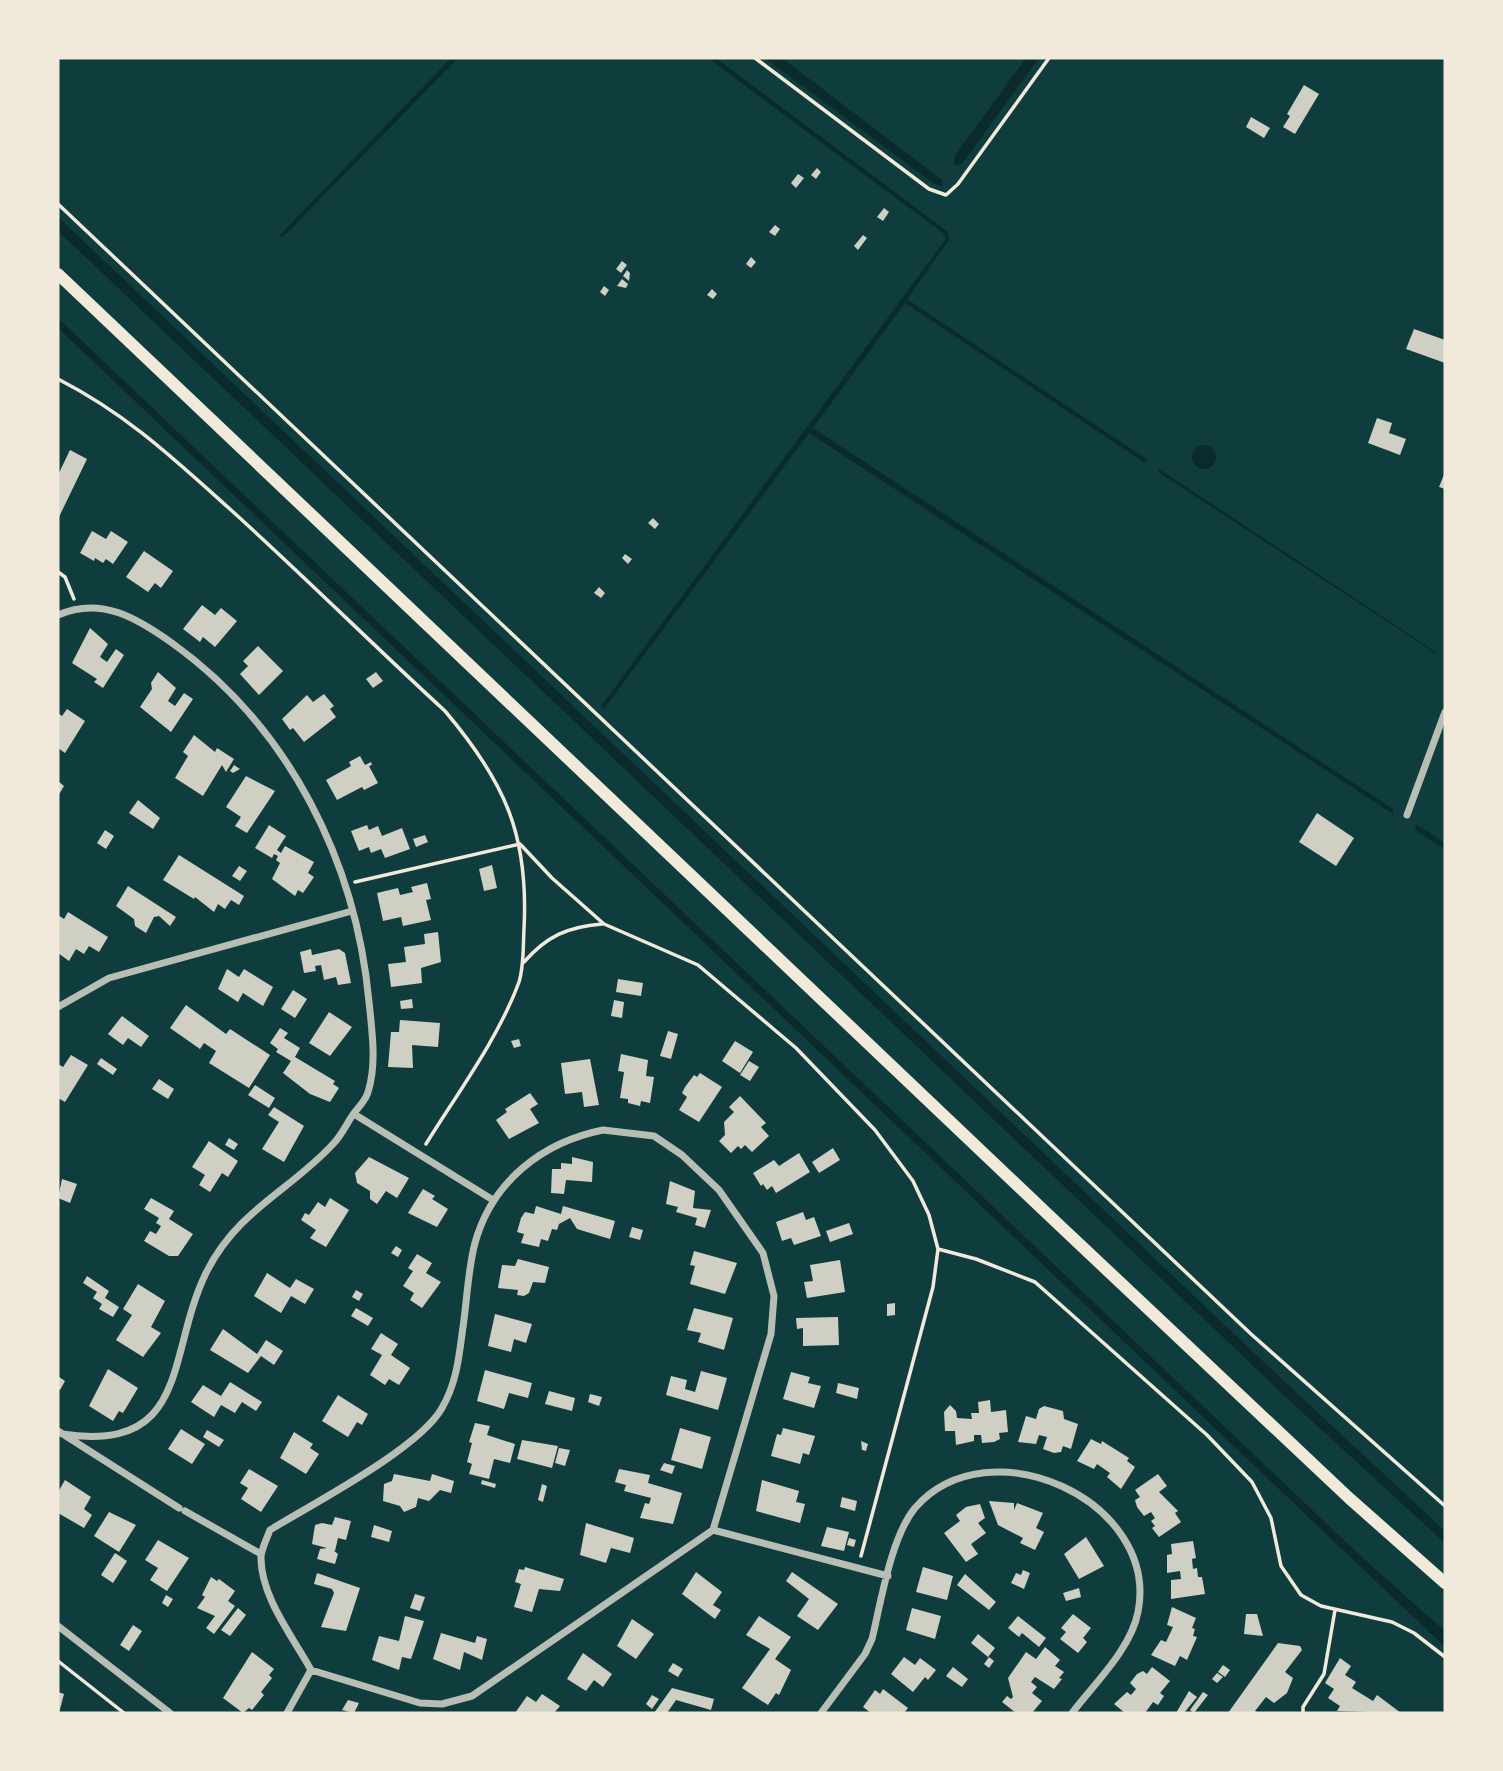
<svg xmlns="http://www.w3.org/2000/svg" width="1503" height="1771" font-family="Figtree,sans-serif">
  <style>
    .water { fill: #0a2a2b }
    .building { fill: #cfcfc3 }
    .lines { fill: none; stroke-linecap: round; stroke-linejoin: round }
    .path { stroke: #f1e9da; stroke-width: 3.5 }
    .minor { stroke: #b8beb3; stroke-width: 7 }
    .primary { stroke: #f1e9da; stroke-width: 12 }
  </style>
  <rect width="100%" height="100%" fill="#0f3d3e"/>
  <!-- water -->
  <path class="water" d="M451,58H458L283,237H278Z
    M708,58H716L948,232L949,240L907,299L1148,460L1145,463L905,303L813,428L1393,809V814L809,433L604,709L601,706L946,239L943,233Z
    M765,58H782L942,180V186L934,184Z
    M1026,58H1039L962,164L954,165V157Z
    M58,217L1271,1369L1445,1531V1543L1288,1399L58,231Z
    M58,318L1366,1561L1445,1631V1647L58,328Z
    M1192 457a12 12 0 1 1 24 0a12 12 0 1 1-24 0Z
    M1159,469L1436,652L1437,654L1158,472Z
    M1416,824L1445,843V849L1415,830Z"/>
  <!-- building -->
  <path class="building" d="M1304,85L1319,94L1295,134L1283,127L1290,116L1287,114Z
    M1251,117L1270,128L1264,138L1246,127Z
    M817,168L821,172L816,179L811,175Z
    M798,174L804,178L796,188L791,183Z
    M884,208L889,212L883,221L877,217Z
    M775,225L780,229L775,236L769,232Z
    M863,235L867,238L858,250L854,246Z
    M751,257L756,262L751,268L746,264Z
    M622,261L627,265L621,273L616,269Z
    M627,270L630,273L629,281L623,276Z
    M622,279L628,284L626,288L617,286Z
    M604,286L609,290L605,296L600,292Z
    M712,289L717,294L713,299L707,295Z
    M1414,329L1445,340V363L1406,349Z
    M1377,418L1392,423L1389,433L1406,439L1400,455L1368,443Z
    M70,450L87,459L58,519V475Z
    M1445,472V489L1439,487Z
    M653,518L659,524L655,529L648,523Z
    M92,531L106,539L111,531L128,542L113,564L106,559L103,563L95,558L94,561L80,553Z
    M144,551L173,571L161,588L155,583L148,592L126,577Z
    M625,554L632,559L628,564L622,558Z
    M599,587L605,593L601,598L594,593Z
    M202,605L215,615L221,608L237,621L215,647L203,637L200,642L183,629Z
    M90,628L108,644L100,657L107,662L116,649L124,655L103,688L94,682L97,679L72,663Z
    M258,646L283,671L259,695L240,674L248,666L243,661Z
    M158,672L176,688L168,701L175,706L184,693L193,699L171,732L140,707L152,689L151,683Z
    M376,672L383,681L373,688L366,679Z
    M324,694L334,706L330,709L336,717L304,742L293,728L290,730L282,719L307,695L313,702Z
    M67,709L85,721L65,753L58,748V713L62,716Z
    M194,735L215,752L217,748L234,759L226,772L222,765L203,796L175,778L188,756L183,752Z
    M360,756L365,765L371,762L372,765L369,766L378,783L364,790L362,787L337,800L326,780L351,766L349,762Z
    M234,765L240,769L233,773L230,771Z
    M246,776L275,791L247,833L235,826L241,817L226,807Z
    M58,781L64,786L58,796Z
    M138,800L160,818L153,829L129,813Z
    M1317,813L1354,838L1336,866L1299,842Z
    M269,825L286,836L277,850L281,853L285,846L314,862L308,873L314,877L303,893L298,890L295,896L272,879L280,863L276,860L278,856L274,854L272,858L255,848Z
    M367,825L369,830L378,826L382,836L402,828L410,849L385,858L381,849L371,853L369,847L359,851L351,831Z
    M105,830L114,836L106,849L97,843Z
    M425,835L428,842L416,847L413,839Z
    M179,855L244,896L239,905L231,900L225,909L218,904L214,912L195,897L194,899L163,880Z
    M492,865L497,888L484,891L479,869Z
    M239,866L247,871L240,881L232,876Z
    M427,883L431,899L426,900L431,920L403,926L401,917L383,921L377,893L398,888L400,895L413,892L411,887Z
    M128,886L176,917L170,926L159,916L154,917L146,933L135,926L134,919L116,906Z
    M68,912L108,937L99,952L89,946L84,954L76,949L69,961L58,953V915L64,919Z
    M438,932L441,962L421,968L422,983L391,987L388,964L406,962L404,947L425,944L424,934Z
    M311,949L312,955L339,949L345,953L351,983L338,985L336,977L324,980L321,965L315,966L316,971L304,973L300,952Z
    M227,969L239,977L244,969L273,987L263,1006L243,993L238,1002L218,989Z
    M618,979L643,983L641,996L616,992Z
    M293,990L307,999L295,1018L281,1009Z
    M412,999L413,1008L401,1009L400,1001Z
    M614,1000L624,1002L622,1018L611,1016Z
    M186,1005L226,1034L230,1029L270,1055L249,1088L209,1063L216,1051L204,1043L200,1049L170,1028Z
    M329,1012L352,1027L330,1056L309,1043Z
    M122,1016L149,1036L141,1047L128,1038L123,1045L108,1034Z
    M400,1020L440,1023L438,1047L412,1045L413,1068L388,1067L391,1032H399Z
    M280,1028L288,1033L284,1038L300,1048L295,1057L335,1081L333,1084L339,1088L330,1102L310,1094L283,1073L291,1061L276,1052L278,1049L270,1043Z
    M668,1031L678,1034L671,1059L660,1056Z
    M519,1039L521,1046L514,1048L511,1041Z
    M735,1041L753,1052L740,1073L722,1061Z
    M621,1054L648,1060L646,1076L654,1077L650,1103L641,1101L640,1106L628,1103V1099L620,1098L624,1072L618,1071Z
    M71,1055L88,1065L65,1102L58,1098V1064L63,1067Z
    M101,1058L117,1069L113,1075L97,1064Z
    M590,1059L599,1105L584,1107L582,1092L565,1094L561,1063Z
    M749,1061L759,1067L750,1081L740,1075Z
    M700,1073L722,1087L699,1122L679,1110L687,1097L682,1093L685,1087L694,1075L697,1077Z
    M159,1079L174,1089L168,1099L152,1089Z
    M255,1085L275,1098L269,1108L248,1095Z
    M530,1093L538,1104L530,1109L539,1123L509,1139L496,1120L507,1112L505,1109Z
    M740,1096L766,1123L761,1127L769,1136L752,1152L745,1145L741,1149L738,1146L731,1153L719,1141L725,1135L724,1122L734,1112L729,1107Z
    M274,1107L304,1126L284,1162L262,1149L279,1122L268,1115Z
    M229,1138L238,1144L234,1150L225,1145Z
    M209,1141L238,1161L228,1177L222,1173L210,1192L199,1185L205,1175L192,1167Z
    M833,1148L840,1160L819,1173L812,1162Z
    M799,1153L810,1172L776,1193L772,1186L767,1190L763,1184L761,1186L753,1173L774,1160L779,1166Z
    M369,1157L409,1178L397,1198L386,1191L377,1204L370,1199V1191L357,1183L355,1173Z
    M572,1157L593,1162L592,1182L566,1180L564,1194L551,1193L552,1169H561V1163L572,1164Z
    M62,1179L77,1184L70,1203L58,1198Z
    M670,1181L695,1191L693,1208L711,1210L705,1228L695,1225L697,1218L676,1212L678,1207L666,1204Z
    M423,1189L435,1196L432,1199L448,1209L437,1227L408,1213Z
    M151,1198L174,1211L169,1219L193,1234L178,1256H169L144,1241L150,1231L156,1234L161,1226L156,1223L159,1218L144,1209Z
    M330,1198L349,1210L326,1247L310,1238L316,1230L301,1220L305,1213L309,1215L318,1202L325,1207Z
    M536,1206L561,1214L563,1206L615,1221L610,1239L577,1229L570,1218L559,1224L557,1230L552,1229L548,1241L541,1239L539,1247L521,1243L524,1234L517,1232L521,1218L525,1212L534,1214Z
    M803,1212L806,1220L814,1217L821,1236L794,1245L791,1238L782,1241L776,1222Z
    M849,1223L853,1234L830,1242L826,1231Z
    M632,1227L643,1230L640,1240L629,1237Z
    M396,1246L402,1250L398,1257L391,1253Z
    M694,1251L737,1263L725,1294L690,1284L695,1266L690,1265Z
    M417,1254L432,1263L426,1273L441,1282L422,1308L410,1300L414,1293L403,1286L413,1271L408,1268Z
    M518,1259L549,1267L545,1283L533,1282L529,1293L524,1296L517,1295L518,1290L498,1288L502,1265L515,1266Z
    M840,1260L845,1292L807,1298L804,1282L813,1281L810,1265Z
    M267,1273L290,1288L296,1279L314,1289L305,1304L291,1296L281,1313L254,1296Z
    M87,1276L109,1291L105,1298L119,1307L113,1317L99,1309L102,1304L93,1298L97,1292L83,1283Z
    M138,1284L165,1301L151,1327L161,1333L143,1357L116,1340L132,1315L123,1309Z
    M356,1290L363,1294L359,1301L352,1297Z
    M895,1303V1315L887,1316V1304Z
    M356,1308L373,1318L368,1326L351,1316Z
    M694,1308L733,1318L724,1350L698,1342L701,1333L687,1330Z
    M495,1314L532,1324L526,1343L514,1339L511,1352L488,1346Z
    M838,1317L839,1345L803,1346V1328L797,1329L796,1318Z
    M223,1329L257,1354L266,1340L283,1351L274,1365L261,1356L248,1373L210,1350Z
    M381,1333L398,1344L391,1355L410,1368L399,1385L389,1379L385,1385L370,1375L382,1355L371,1349Z
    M108,1369L138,1388L123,1413L119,1411L113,1421L89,1406Z
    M485,1370L532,1383L528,1398L509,1393L504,1409L477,1401Z
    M701,1371L727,1378L718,1410L666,1395L671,1376L687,1380L685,1389L695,1392Z
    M791,1372L810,1377L808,1383L821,1386L814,1408L783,1399Z
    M59,1377L65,1381L60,1390L58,1389Z
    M230,1382L262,1402L256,1411L242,1402L235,1413L221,1405L214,1417L191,1402L203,1385L221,1396Z
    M838,1383L859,1388L857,1399L836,1393Z
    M549,1391L575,1398L572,1411L545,1404Z
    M590,1394L602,1397L599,1406L588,1402Z
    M338,1395L368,1414L362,1425L357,1422L348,1437L322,1421Z
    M990,1400L991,1412L1006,1410L1008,1432L999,1433L1000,1439L994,1442L982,1443L981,1435H974V1441L956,1445L955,1431H945L944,1412L950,1405L956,1411L957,1418L972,1419L971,1413H979L978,1402Z
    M1044,1406L1063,1411L1064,1419L1078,1424L1071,1449L1063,1446L1061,1452L1054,1453L1043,1449L1047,1437L1039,1435L1036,1444L1018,1442L1026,1416L1036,1419L1039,1409Z
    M475,1423L490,1426L487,1435L515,1444L510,1463L494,1459L489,1479L469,1474L472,1464L467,1462L472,1443L469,1442Z
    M680,1428L711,1437L702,1469L671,1460Z
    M783,1428L815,1436L809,1455L803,1453L800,1464L771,1456L777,1434L781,1435Z
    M181,1429L205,1444L192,1464L168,1449Z
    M207,1430L224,1440L219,1447L203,1437Z
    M294,1432L313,1444L310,1448L319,1454L306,1474L280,1458Z
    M1091,1439L1101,1444L1102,1441L1129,1458L1127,1461L1135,1467L1121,1489L1107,1477L1110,1473L1097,1464L1094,1469L1077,1461Z
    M522,1440L558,1446L552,1468L517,1459Z
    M861,1441L868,1444L866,1451L862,1450Z
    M559,1448L570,1450L565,1466L555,1463Z
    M664,1463L675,1466L672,1474L660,1470Z
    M249,1469L278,1486L261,1512L241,1499L248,1488L240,1483Z
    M619,1469L650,1475L648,1483L682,1493L673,1524L640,1518L645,1503L649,1504L651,1498L624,1491L626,1485L615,1482Z
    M394,1474L430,1481L432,1474L454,1481L451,1493L440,1490L429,1501L418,1498L416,1507L404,1512L400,1506L383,1501L384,1484L392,1481Z
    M1158,1474L1167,1486L1159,1492L1178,1511L1175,1513L1181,1522L1159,1537L1152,1528L1155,1526L1151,1521L1155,1518L1151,1512L1144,1516L1137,1507L1135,1500L1140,1497L1135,1490Z
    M65,1480L91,1497L84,1509L92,1515L84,1528L58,1513V1492Z
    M482,1480L496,1484L495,1488L481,1484Z
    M762,1480L799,1491L796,1502L805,1504L800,1523L756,1511Z
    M542,1484L547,1486L543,1502L538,1500Z
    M842,1497L857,1501L855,1511L840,1507Z
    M989,1501L1014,1503V1510L1017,1503L1043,1513L1036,1528L1044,1532L1035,1550L1020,1543L1023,1538L998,1525Z
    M980,1504L985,1518L978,1523L986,1533L971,1544L978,1554L966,1562L944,1533L960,1521L956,1515L966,1507Z
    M109,1512L136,1525L119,1552L94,1536Z
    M335,1517L351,1521L346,1540L338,1538L335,1551L333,1550L338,1554L335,1564L317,1559L320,1549L327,1548L312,1544L315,1525L322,1523L332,1525Z
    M586,1523L634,1538L630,1553L611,1548L606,1563L580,1555Z
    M374,1525L392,1531L389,1542L371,1537Z
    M827,1527L849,1532L844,1551L821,1546Z
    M1086,1537L1104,1566L1079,1579L1064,1554Z
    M849,1538L856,1540L854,1547L847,1545Z
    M158,1540L189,1558L167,1591L150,1580L158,1568L145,1560Z
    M1193,1541L1196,1558L1192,1559L1193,1569L1197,1568L1198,1577H1202L1205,1594L1171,1599V1580L1181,1579L1180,1571L1167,1573V1555L1172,1554L1171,1544Z
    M115,1553L127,1561L113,1583L101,1575Z
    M525,1567L564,1579L560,1591L539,1589L532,1612L514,1607L521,1584L515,1582L519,1569L524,1570Z
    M923,1567L953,1576L947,1600L916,1592Z
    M1023,1570L1030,1573L1024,1589L1011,1583L1016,1573L1021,1575Z
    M696,1572L722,1592L713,1605L721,1610L715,1619L682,1594Z
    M792,1572L838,1604L818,1630L797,1616L809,1599L786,1581Z
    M317,1573L360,1588L346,1631L321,1627L334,1593L332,1589L314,1584Z
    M965,1574L996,1602L989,1610L957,1585Z
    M211,1577L217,1581L219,1579L235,1591L228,1601L235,1606L214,1634L206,1628L215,1616L197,1608L205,1597L202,1595Z
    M1079,1588L1081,1597L1066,1601L1063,1593Z
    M415,1594L425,1597L420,1611L410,1608Z
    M166,1595L173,1599L168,1607L162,1603Z
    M1172,1607L1196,1618L1192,1628L1195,1629L1193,1636L1197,1637L1187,1660L1180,1656L1175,1666L1151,1655L1161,1640L1166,1642L1173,1627L1167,1625Z
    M238,1608L246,1615L230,1636L221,1630Z
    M912,1608L941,1616L935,1639L906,1630Z
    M1073,1614L1091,1628L1083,1638L1087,1642L1078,1653L1060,1639L1066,1632L1061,1628Z
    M1246,1614H1257L1263,1636L1244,1634Z
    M405,1616L424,1621L411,1659L402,1657L399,1670L372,1660L379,1636L399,1641Z
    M759,1616L791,1637L775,1659L791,1670L779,1695L776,1693L768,1705L742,1688L770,1649L746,1635Z
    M1018,1616L1046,1638L1039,1647L1022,1633L1019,1637L1008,1628Z
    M632,1619L654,1634L636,1659L617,1646Z
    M133,1625L142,1631L129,1651L120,1645Z
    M441,1633L475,1643L477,1636L487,1639L482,1660L464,1652L460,1670L433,1659Z
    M978,1634L995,1648L988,1657L971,1643Z
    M1278,1643L1300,1646L1302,1650L1285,1672L1293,1678L1287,1693L1274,1703L1266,1697L1255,1711L1259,1713H1228Z
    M1045,1647L1060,1660L1055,1666L1064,1672L1059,1678L1062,1679L1054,1689L1035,1677L1031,1682L1037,1687L1032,1693L1042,1701L1032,1713H1016L1002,1702L1007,1696L1011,1699L1013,1697L1008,1678L1026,1652L1036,1659Z
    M252,1652L274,1669L269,1675L272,1678L261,1692L264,1695L252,1710L249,1708L243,1713L223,1698Z
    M583,1653L612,1674L603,1687L594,1680L586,1691L567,1679Z
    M904,1657L915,1665L920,1658L936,1670L928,1680L925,1677L913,1692L891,1674Z
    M989,1657L994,1661L989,1668L984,1664Z
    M1340,1658L1351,1666L1345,1675L1356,1682L1352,1688L1373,1701L1377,1695L1401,1713L1337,1711L1340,1706L1328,1698L1334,1689L1325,1683Z
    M673,1663L683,1669L678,1677L668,1671Z
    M1223,1665L1230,1670L1225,1677L1218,1672Z
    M953,1667L968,1679L962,1687L946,1676Z
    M1152,1667L1170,1681L1160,1693L1164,1696L1158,1705L1153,1702L1145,1713H1125L1114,1704L1127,1692L1131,1695L1136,1689L1130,1683L1137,1674L1143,1671L1147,1674Z
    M1217,1673L1223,1677L1217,1683L1212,1679Z
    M672,1688L714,1699L711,1710L676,1700L667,1713H654Z
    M883,1689L908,1708L904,1713H871L863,1707L875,1690L880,1694Z
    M1189,1691L1197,1697L1184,1713H1176Z
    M58,1692L64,1694L59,1713H58Z
    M1203,1692L1208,1695L1194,1713L1190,1710Z
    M542,1694L560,1706L554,1713H515L527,1696L536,1702Z
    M652,1695L659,1699L652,1709L646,1704Z
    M348,1700L359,1703L354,1713L342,1710Z"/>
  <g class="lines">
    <!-- path -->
    <path class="path" d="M755,58L929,189L946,195L958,184L1049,58
      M58,204L1251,1334L1445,1506
      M58,379C128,415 173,458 231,510C304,576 373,645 445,711C505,782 529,835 524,929C523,947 524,966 519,982C499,1037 457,1094 426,1144
      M58,572L65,577L74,599
      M521,845L552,878L604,924L698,965L796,1048L875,1130L913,1181L929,1215L938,1249L933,1287L861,1556
      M355,882L520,844
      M524,962C547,936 567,927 602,924
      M938,1249L976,1259L1035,1282L1207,1435L1252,1482L1271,1518L1281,1566L1301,1595L1321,1606L1392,1622L1414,1633L1445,1657
      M58,1661L124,1713
      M1303,1713V1707L1324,1674L1335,1610"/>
    <!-- minor -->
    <path class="minor" d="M58,615C101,596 137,618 172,643C289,727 356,861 369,1002C372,1031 377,1064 368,1092C366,1101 357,1108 352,1116C346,1125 341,1136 333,1144C290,1191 237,1210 206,1273C166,1355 191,1453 62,1434
      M1407,815L1445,712
      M58,1007L109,978L352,911
      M354,1114L493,1200
      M603,1130L654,1136L682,1155L719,1190L763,1253L774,1296L771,1334L713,1530L472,1696L442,1704L420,1703L311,1670C293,1637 260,1596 261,1556C262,1548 267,1538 270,1530C312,1504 419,1449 442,1408C457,1382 459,1356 463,1327C467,1300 468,1269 475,1243C492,1181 543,1142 603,1130Z
      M58,1431L179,1508
      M185,1511L261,1554
      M713,1530L888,1576
      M58,1626L170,1713
      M287,1713L311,1670
      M821,1713L865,1654L872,1639C881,1602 891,1537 915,1508C989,1423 1160,1501 1138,1612C1131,1649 1094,1684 1072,1713"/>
    <!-- primary -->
    <path class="primary" d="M58,274L1056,1222L1349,1498L1445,1583"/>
  </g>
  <!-- border -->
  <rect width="1503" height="1771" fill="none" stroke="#f1e9da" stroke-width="119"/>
</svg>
